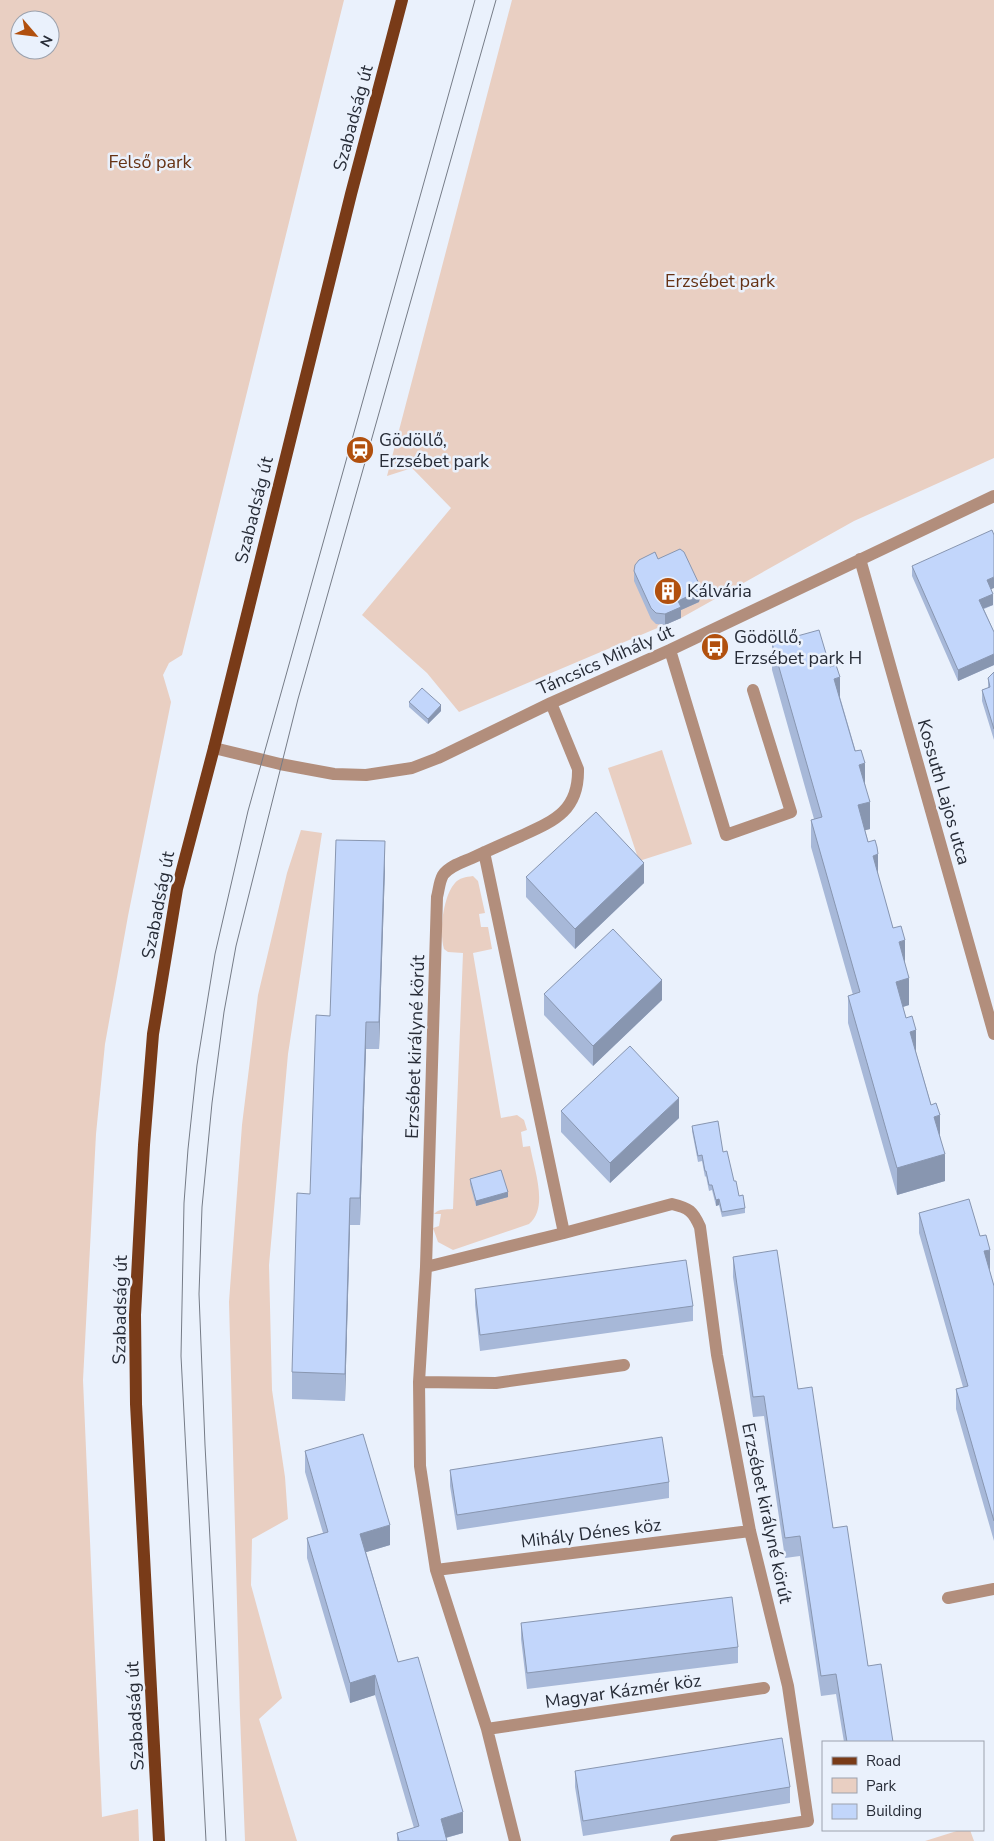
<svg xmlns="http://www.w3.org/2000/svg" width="994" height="1841" font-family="'Nunito Sans',sans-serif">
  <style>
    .green { fill: #e9cfc2; fill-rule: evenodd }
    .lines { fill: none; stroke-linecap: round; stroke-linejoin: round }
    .service { stroke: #b28e7c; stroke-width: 12 }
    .minor { stroke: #b28e7c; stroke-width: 12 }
    .primary { stroke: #793b18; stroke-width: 12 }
    .tram { stroke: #767c87; stroke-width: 1 }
    .wall { fill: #a7b8d8 }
    .shaded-wall { fill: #8896b0 }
    .building { fill: #c2d6fb; stroke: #8896b0 }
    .labels { text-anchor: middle; stroke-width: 5; stroke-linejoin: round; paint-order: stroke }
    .street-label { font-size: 18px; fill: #272c37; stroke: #eaf1fc }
    .park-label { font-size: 18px; fill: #663214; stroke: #eaf1fc }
    .poi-label { font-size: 18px; fill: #272c37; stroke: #eaf1fc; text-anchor: start }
  </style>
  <rect width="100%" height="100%" fill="#eaf1fc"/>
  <!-- green -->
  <path class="green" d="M0,0H344L182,655L169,663L163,675L171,702L128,916L105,1044L96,1134L83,1380L102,1817L138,1809L139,1841H0ZM20,20H50V50H20Z
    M512,0H994V458L854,521L681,618L459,712L427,673L362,615L451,508L412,468L387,476Z
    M662,750L692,844L639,861L608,768Z
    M301,830L322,833L288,1054L269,1265L272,1390L285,1477L288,1519L252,1539L251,1585L282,1698L259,1719L297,1841H245L240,1715L229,1302L242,1125L258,995L287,873Z
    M473,876L478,881L485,913L479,914L481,927H488L492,949L473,953L501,1118L517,1115L524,1120L527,1130L521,1132L523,1147L530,1146C534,1169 549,1208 529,1224L453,1250L438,1242L433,1228L439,1226L441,1214H434C440,1208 445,1210 453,1209L463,953L448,952L444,949C439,933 443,896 455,883C459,878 466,877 473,876Z
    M960,1830H970L974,1841H925Z"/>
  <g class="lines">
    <!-- service -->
    <path class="service" d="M948,1598L994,1589"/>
    <!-- minor -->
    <path class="minor" d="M860,559L994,1034
      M670,650L726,835L791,812L753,690
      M214,748L280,764L334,774L366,775L412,768L438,758L551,703L670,650L994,496
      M484,852L564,1233L426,1267L437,897C439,890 439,882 443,875C449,866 463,862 472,858C489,850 505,843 521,836C554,821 579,811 578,769L551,703
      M564,1233L672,1204C689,1208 693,1211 700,1227L717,1355L750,1531L788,1686L808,1821L676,1841
      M426,1267L419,1382L420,1466L436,1570L487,1729L515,1841
      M419,1382L496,1383L624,1365
      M436,1570L750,1531
      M487,1729L764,1688"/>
    <!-- primary -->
    <path class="primary" d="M159,1841L136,1404L135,1315L144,1145L153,1034L177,889L214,748L351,194L402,0"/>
    <!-- tram -->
    <path class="tram" d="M206,1841L181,1356L184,1203L188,1149L197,1065L215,954L248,811L475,0
      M226,1841L205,1445L199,1294L202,1207L212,1103L224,1012L236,946L298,699L496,0"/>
  </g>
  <!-- wall -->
  <path class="wall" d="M658,559L700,597L699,602L681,610V618L665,625L656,624L651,619L634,581V571Z
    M912,566L991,589L993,605L984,609L994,632V665L958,681L912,576Z
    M772,643L830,667L840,697L865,783L870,829L865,830L893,928L905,963L909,1005L903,1007L940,1135L945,1181L897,1195L848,1023V996L853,995L811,847V820L814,819L772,670Z
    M994,672V740L982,701V690L988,688V678Z
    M409,702L441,711L428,724L409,707Z
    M385,868L379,1049H366L360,1225H350L345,1401L292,1399V1372L310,1194L330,1016Z
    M526,877L644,883L575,949L526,897Z
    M544,994L662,1000L593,1066L544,1015Z
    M561,1111L679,1118L610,1183L561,1132Z
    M692,1126L723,1152L739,1196L745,1208V1213L722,1217L719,1205L716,1206L712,1190L709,1191L706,1176L705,1177L702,1161L698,1162L692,1131Z
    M470,1179L508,1197L476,1206L470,1184Z
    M919,1213L980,1236L994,1286V1541L956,1409V1389L963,1387L919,1233Z
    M733,1257L798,1389L868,1666L893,1742H844L836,1694L821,1696L800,1556L785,1558L764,1416L753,1417L733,1277Z
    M475,1289L693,1306V1321L480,1351L475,1305Z
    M305,1451L390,1545L366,1552L398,1662L463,1833L446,1838L447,1841H397V1833L414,1828L375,1695L350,1703L307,1558V1538L323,1533L305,1472Z
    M450,1470L669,1482V1498L457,1530L450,1486Z
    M521,1623L738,1647V1663L527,1689L521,1639Z
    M575,1771L790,1787V1803L583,1836L575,1787Z"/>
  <!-- shaded-wall -->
  <path class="shaded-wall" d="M994,577V588L987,591V580Z
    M700,586V597L699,602L681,610V618L665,625V614L678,601Z
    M993,594V605L979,610V600Z
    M994,654V665L958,681V670Z
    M840,677V704L834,679Z
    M441,705V711L428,724V719Z
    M865,763V790L859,765Z
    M870,802V829L858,832V805Z
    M385,841V868L379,1049V1022Z
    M878,854V881L873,856Z
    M644,863V883L575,949V929Z
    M905,940V967L899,942Z
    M909,978V1005L896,1009V982Z
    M662,980V1000L593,1066V1046Z
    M366,1022V1049L360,1225V1198Z
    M916,1030V1058L910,1032Z
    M679,1098V1118L610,1183V1163Z
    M940,1115V1142L934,1117Z
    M945,1154V1181L897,1195V1168Z
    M508,1192V1197L476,1206V1201Z
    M350,1198V1225L345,1401V1374Z
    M719,1199V1205L716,1206V1200Z
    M990,1250V1270L984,1272V1251Z
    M390,1525V1545L360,1554V1534Z
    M375,1675V1695L350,1703V1683Z
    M463,1812V1833L441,1839V1819Z"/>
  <!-- building -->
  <path class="building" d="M992,530L994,535V577L987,580L993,594L979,600L994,632V654L958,670L912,566Z
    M680,549L684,552L700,586L699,591L678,601L681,607L665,614L656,613L651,608L634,571L635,565L639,560L655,552L658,559Z
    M819,630L830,667L836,665L840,677L834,679L855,751L861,750L865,763L859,765L870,802L858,805L868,842L875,840L877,847L878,854L873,856L893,928L901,926L905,940L899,942L909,978L896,982L906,1018L912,1016L916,1030L910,1032L931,1105L936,1103L940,1115L934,1117L945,1154L897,1168L848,996L860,992L811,820L822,817L772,643Z
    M994,672V729L982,690L990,687L988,678Z
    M422,688L441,705L428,719L409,702Z
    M596,812L644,863L575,929L526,877Z
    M336,840L385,841L379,1022H366L360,1198H350L345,1374L292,1372L297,1193L310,1194L316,1015L330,1016Z
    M613,929L662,980L593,1046L544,994Z
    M630,1046L679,1098L610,1163L561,1111Z
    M718,1121L723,1152L727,1151L734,1181H736L739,1196L743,1195L745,1208L722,1212L719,1199L716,1200L712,1185H709L706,1171H705L702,1155L698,1156L692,1126Z
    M501,1170L508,1192L476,1201L470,1179Z
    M969,1199L980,1236L986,1235L990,1250L984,1251L994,1286V1521L956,1389L968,1386L919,1213Z
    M777,1250L798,1389L812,1387L833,1528L847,1526L868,1666L881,1664L893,1742H847L836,1674L821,1676L800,1536L785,1538L764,1396L753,1397L733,1257Z
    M686,1260L693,1306L480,1335L475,1289Z
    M363,1434L390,1525L360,1534L398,1662L418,1657L463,1812L441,1819L447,1841H399L397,1833L419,1826L375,1675L350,1683L307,1538L328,1532L305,1451Z
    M662,1437L669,1482L457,1515L450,1470Z
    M732,1597L738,1647L527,1673L521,1623Z
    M782,1738L790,1787L583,1821L575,1771Z"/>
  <!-- icons -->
  <defs>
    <symbol id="station-disc" viewBox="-11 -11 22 22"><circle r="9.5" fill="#b1500e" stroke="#eaf1fc"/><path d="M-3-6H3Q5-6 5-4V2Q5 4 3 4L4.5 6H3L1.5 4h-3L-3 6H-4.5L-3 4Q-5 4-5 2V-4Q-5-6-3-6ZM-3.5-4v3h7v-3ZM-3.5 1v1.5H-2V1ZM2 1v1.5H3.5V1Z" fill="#fff"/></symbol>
    <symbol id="building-disc" viewBox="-11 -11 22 22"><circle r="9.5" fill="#b1500e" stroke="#eaf1fc"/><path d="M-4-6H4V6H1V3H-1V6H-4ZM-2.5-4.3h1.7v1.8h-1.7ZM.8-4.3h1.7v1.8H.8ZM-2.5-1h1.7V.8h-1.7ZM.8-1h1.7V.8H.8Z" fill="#fff"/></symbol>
    <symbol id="bus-disc" viewBox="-11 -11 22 22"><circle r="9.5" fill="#b1500e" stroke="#eaf1fc"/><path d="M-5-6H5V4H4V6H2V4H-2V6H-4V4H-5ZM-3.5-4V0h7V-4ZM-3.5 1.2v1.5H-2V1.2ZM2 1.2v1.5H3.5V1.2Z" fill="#fff"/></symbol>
  </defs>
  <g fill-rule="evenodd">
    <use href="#station-disc" x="344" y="434" width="32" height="32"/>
    <use href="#building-disc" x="652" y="575" width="32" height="32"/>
    <use href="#bus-disc" x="699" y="631" width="32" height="32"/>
  </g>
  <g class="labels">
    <!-- street labels -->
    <g class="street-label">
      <text transform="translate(353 118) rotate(-75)" y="6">Szabadság út</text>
      <text transform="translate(254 510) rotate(-76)" y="6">Szabadság út</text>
      <text transform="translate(605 660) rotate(-24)" y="6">Táncsics Mihály út</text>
      <text transform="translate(944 792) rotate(74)" y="6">Kossuth Lajos utca</text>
      <text transform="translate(158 905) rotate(-79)" y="6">Szabadság út</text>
      <text transform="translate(415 1047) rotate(-88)" y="6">Erzsébet királyné körút</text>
      <text transform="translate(120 1310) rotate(-89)" y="6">Szabadság út</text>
      <text transform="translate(767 1513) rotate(78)" y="6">Erzsébet királyné körút</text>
      <text transform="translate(591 1533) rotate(-7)" y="6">Mihály Dénes köz</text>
      <text transform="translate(623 1691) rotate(-8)" y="6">Magyar Kázmér köz</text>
      <text transform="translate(135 1716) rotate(-93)" y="6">Szabadság út</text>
    </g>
    <!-- park labels -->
    <g class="park-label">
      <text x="150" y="168">Felső park</text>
      <text x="720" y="287">Erzsébet park</text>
    </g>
    <!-- poi labels -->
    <g class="poi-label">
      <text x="379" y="446">Gödöllő,<tspan x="379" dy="21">Erzsébet park</tspan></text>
      <text x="687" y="597">Kálvária</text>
      <text x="734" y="643">Gödöllő,<tspan x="734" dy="21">Erzsébet park H</tspan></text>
    </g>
  </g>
  <!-- legend -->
  <rect x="822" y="1741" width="162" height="90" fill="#eaf1fc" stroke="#9ca2ad"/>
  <rect x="832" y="1757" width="25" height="8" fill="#793b18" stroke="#9ca2ad"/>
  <text x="866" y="1766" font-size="15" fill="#272c37">Road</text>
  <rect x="832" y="1778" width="25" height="15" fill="#e9cfc2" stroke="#9ca2ad"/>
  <text x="866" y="1791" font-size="15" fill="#272c37">Park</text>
  <rect x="832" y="1804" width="25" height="15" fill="#c2d6fb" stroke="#9ca2ad"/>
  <text x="866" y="1816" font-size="15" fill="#272c37">Building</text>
  <!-- north arrow -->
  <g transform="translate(35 35) rotate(118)"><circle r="24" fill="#eaf1fc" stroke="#9ca2ad"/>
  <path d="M0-4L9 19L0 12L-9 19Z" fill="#b1500e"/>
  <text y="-8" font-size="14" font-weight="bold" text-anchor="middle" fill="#272c37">N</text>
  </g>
</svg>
